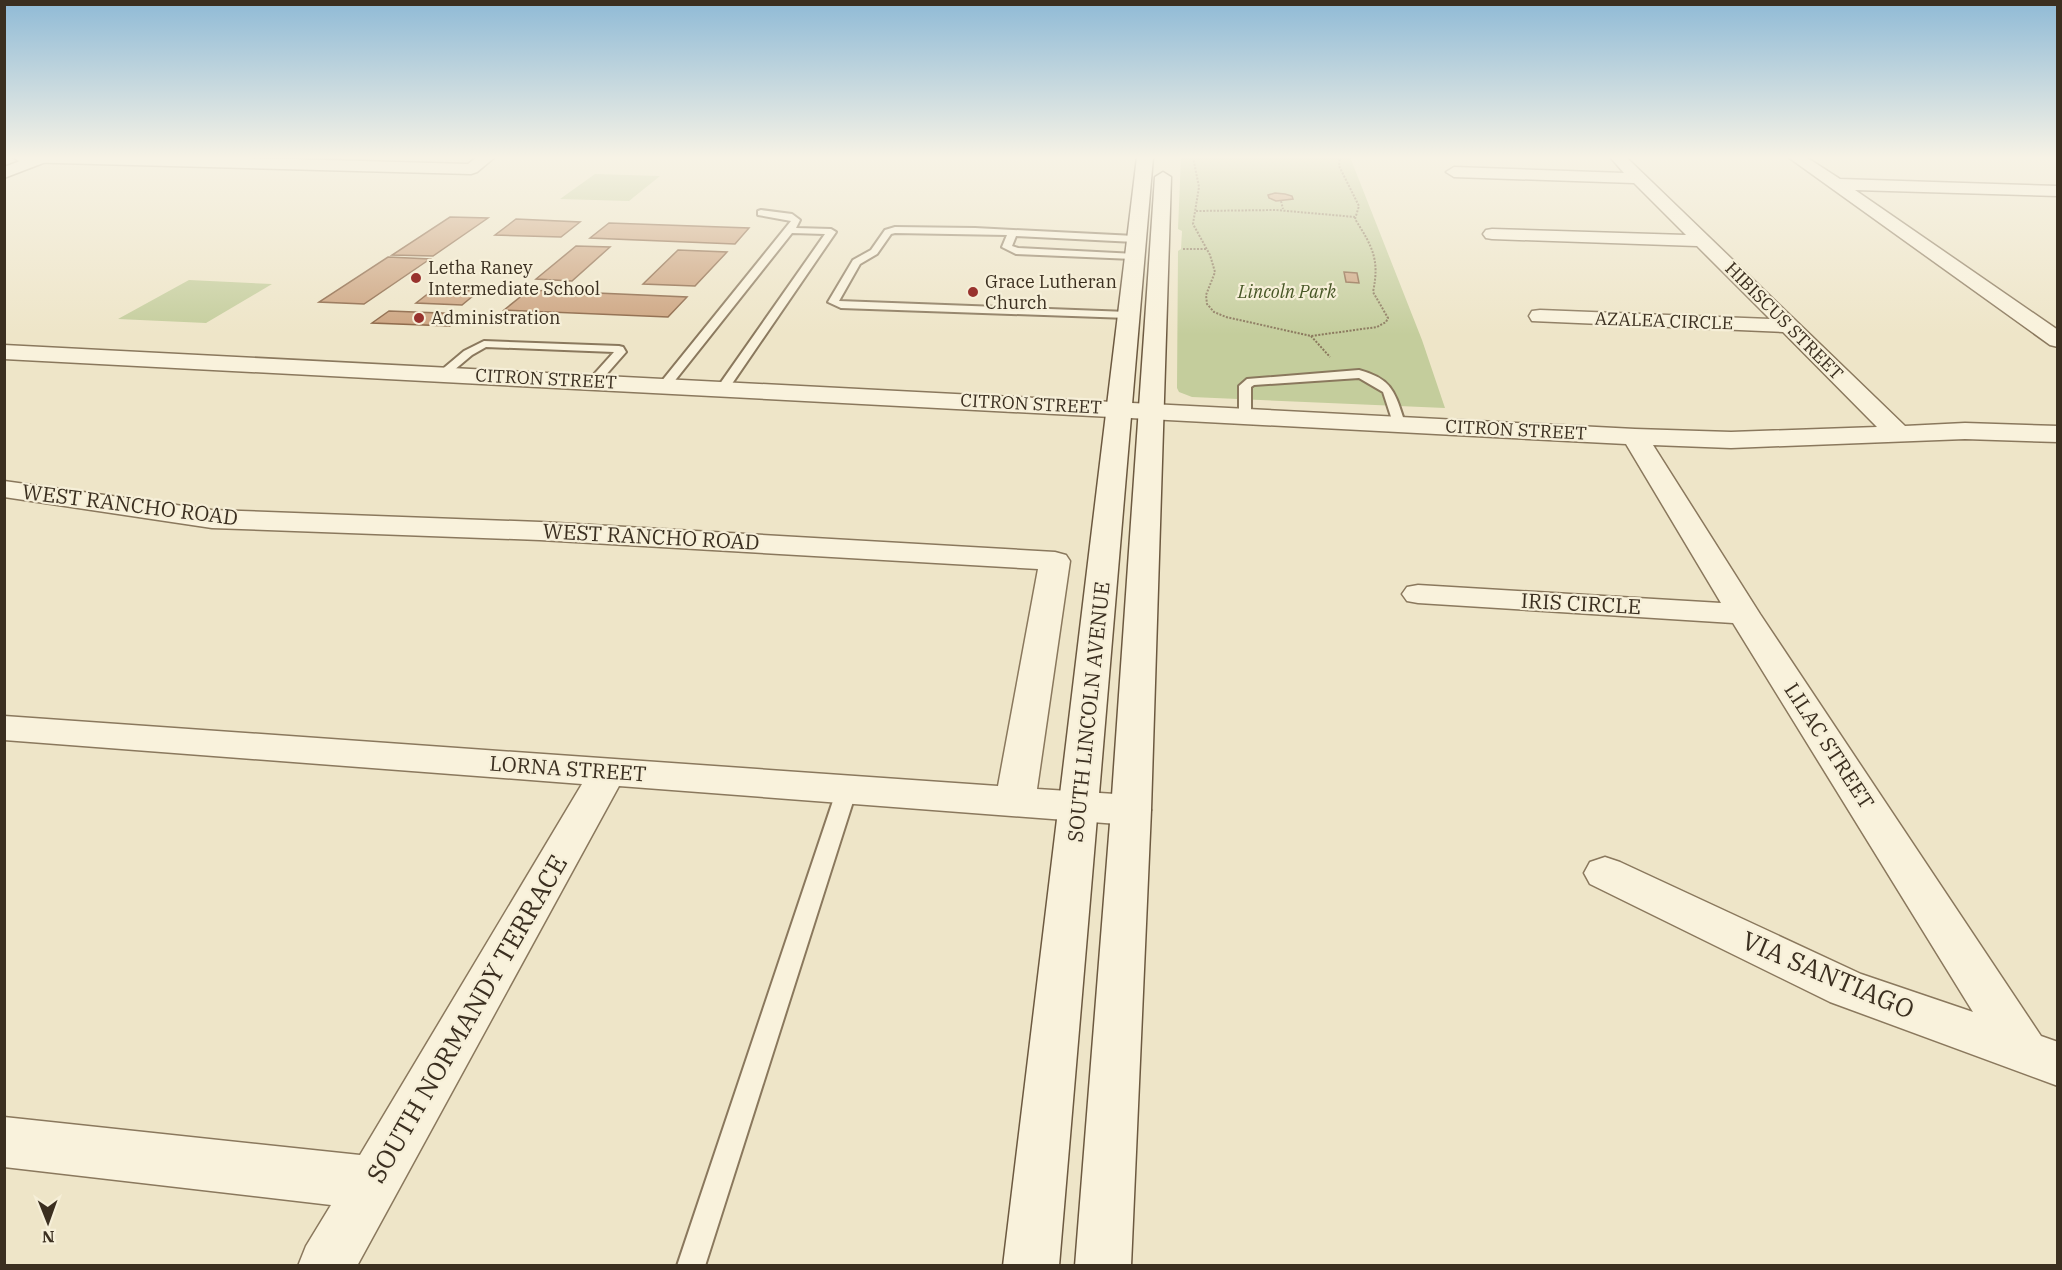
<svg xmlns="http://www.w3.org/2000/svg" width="2062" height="1270" font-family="'IBM Plex Serif',serif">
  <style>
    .green { fill: #c4cd9c }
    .building { fill: #cca37f; stroke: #896343; stroke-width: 1.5 }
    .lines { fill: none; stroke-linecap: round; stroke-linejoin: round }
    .service-casing { stroke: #8a785d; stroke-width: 4 }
    .minor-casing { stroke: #8a785d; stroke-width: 3 }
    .tertiary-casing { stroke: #8a785d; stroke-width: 3 }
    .secondary-casing { stroke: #6c5940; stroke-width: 3 }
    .path { stroke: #8a785d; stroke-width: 2; stroke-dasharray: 2 1.5; stroke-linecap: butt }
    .service { fill: #f9f2dc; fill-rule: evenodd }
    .minor { fill: #f9f2dc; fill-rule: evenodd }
    .tertiary { fill: #f9f2dc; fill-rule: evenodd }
    .secondary { fill: #f9f2dc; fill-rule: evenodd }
    .poi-dot { fill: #98332e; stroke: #f6efd8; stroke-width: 2 }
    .labels { text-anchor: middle; stroke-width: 4.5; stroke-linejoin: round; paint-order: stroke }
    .far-poi-label { font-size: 18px; fill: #3b2f20; stroke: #f6efd8; text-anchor: start }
    .far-park-label { font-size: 18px; font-style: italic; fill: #485727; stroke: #f6efd8 }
    .far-street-label { font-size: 18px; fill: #3b2f20; stroke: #f6efd8 }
    .street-label { font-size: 21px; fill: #3b2f20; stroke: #f6efd8 }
    .near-street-label { font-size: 26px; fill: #3b2f20; stroke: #f6efd8 }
  </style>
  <rect width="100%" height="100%" fill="#eee5c8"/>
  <!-- green -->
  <path class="green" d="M1181,157H1350L1422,340L1445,408L1192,397L1179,392L1177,388L1178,251L1181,249L1182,231L1178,229Z
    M595,174L660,176L629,201L560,199Z
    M189,280L272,284L206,323L118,319Z"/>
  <!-- building -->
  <path class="building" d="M1275,193L1285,194L1292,196L1293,199L1276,201L1269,198L1268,195Z
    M450,217L488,218L433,256L392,255Z
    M516,219L580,222L561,237L495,235Z
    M609,223L749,228L735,244L590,238Z
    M576,246L610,247L572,281L536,279Z
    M678,250L727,252L695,286L643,284Z
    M388,257L430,259L364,304L319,302Z
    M1344,272L1357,273L1359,283L1346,282Z
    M434,289L479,291L462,305L416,303Z
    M529,290L687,297L668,317L504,310Z
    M389,311L465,314L450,326L372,323Z"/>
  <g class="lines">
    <defs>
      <path id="service" d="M761,210L792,214L800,220L796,228L831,229L836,232L727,391H719L717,388L825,234L792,233L669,388H661V382L791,221L758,215V211Z
        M895,227L975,228L1135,236L1140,239L1135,242L1016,236L1012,246L1018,248L1136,254L1138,256L1133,259L1016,254L1002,247L1007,235L895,233L891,234L877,254L860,264L839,301L1128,312L1133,315L1128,318L841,308L828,302L853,260L871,250L885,230Z
        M484,341L619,346L623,347L626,352L597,385L593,386L587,382L614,352L486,347L472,355L447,376H439V372L464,351Z
        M1359,370C1393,379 1395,393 1405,423L1403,426H1395L1393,423L1383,392L1359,378L1254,385L1251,387V415L1245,419L1239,415V386L1247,379Z
        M847,782L854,784L857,789L705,1266H677L837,789L840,784Z"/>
      <path id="minor" d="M13,157H214L468,164L477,157H495L477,172L471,174L20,162Z
        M1610,157H1626L1905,426L1965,423L2058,426V442L1965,439L1731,448L1653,445L1760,614L2041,1036L2058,1042V1086L1830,1002L1590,884L1584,873L1590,862L1605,857L1620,862L1861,974L1973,1012L1733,623L1418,603L1407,601L1402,594L1407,587L1418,585L1721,603L1626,444L4,359V345L1635,429L1731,432L1877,427L1783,332L1532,321L1529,316L1532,311L1540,310L1770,319L1697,246L1492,239L1486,238L1483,234L1486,230L1492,229L1686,235L1634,183L1454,177L1446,172L1454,167L1624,173Z
        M1788,157H1806L1840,179L2058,186V196L1855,190L2058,330V347L2050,345Z
        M4,481L212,510L540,522L1055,552L1066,555L1070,561L1037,789L1131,795L1145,800L1151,810L1145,820L1131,825L619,786L357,1266H298L306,1246L331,1205L4,1167V1117L360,1155L582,784L4,740V716L998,786L1038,569L540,540L212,528L4,497Z"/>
      <path id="tertiary" d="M31,157H53L51,160L4,178V167Z"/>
      <path id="secondary" d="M1137,157H1153L1059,1266H1003Z
        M1163,172L1171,177L1151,810L1131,1266H1075L1111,810L1155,177Z"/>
    </defs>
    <!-- service casing -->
    <use href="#service" class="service-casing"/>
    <!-- minor casing -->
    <use href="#minor" class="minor-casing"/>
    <!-- tertiary casing -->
    <use href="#tertiary" class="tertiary-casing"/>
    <!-- secondary casing -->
    <use href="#secondary" class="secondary-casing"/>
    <!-- path -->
    <path class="path" d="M1193,157L1199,187L1193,224L1210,255L1215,272L1206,295L1207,304L1214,312L1226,317L1311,336L1377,327L1386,322L1388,318L1373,292C1380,259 1372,246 1355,219L1359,206L1339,166L1340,157
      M1281,201L1283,209
      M1196,211L1276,210L1355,217
      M1183,249H1206
      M1311,336L1330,357"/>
    <!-- service -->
    <use href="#service" class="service"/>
    <!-- minor -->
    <use href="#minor" class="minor"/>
    <!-- tertiary -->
    <use href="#tertiary" class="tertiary"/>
    <!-- secondary -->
    <use href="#secondary" class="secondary"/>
  </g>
  <!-- sky -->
  <linearGradient id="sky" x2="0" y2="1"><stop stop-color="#8fbad6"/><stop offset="0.47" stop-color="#f7f3e6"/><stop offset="1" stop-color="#f7f3e6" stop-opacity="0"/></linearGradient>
  <rect width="2062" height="335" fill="url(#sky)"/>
  <!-- markers -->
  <g class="poi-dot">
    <circle cx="416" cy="278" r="6"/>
    <circle cx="973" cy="292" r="6"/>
    <circle cx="419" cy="318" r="6"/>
  </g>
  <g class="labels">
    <!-- far-poi labels -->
    <g class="far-poi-label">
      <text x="428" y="274">Letha Raney<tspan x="428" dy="21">Intermediate School</tspan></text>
      <text x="985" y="288">Grace Lutheran<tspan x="985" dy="21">Church</tspan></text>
      <text x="431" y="324">Administration</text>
    </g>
    <!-- far-park labels -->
    <g class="far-park-label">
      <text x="1287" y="298">Lincoln Park</text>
    </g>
    <!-- far-street labels -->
    <g class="far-street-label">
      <text transform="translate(1664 321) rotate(2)" y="6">AZALEA CIRCLE</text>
      <text transform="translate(1784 321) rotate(45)" y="6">HIBISCUS STREET</text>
      <text transform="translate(546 379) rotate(3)" y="6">CITRON STREET</text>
      <text transform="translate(1031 404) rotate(3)" y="6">CITRON STREET</text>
      <text transform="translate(1516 430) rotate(3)" y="6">CITRON STREET</text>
    </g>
    <!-- street labels -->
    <g class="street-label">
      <text transform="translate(130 505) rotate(7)" y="7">WEST RANCHO ROAD</text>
      <text transform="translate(651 537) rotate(3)" y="7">WEST RANCHO ROAD</text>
      <text transform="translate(1581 604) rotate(3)" y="7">IRIS CIRCLE</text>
      <text transform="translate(1089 712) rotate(-84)" y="7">SOUTH LINCOLN AVENUE</text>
      <text transform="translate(1829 746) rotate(57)" y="7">LILAC STREET</text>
      <text transform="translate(568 769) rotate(4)" y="7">LORNA STREET</text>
    </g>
    <!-- near-street labels -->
    <g class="near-street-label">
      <text transform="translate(1828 975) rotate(23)" y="9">VIA SANTIAGO</text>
      <text transform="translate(467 1019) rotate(-60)" y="9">SOUTH NORMANDY TERRACE</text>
    </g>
  </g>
  <!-- border -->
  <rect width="2062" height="1270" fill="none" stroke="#3b2f20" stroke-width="12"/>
  <!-- north arrow -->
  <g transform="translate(48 1222) rotate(179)" stroke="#f6efd8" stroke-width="4.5" paint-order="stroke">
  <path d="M0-4.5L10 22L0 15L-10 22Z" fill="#3b2f20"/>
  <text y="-9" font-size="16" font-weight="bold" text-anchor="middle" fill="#3b2f20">N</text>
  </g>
</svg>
